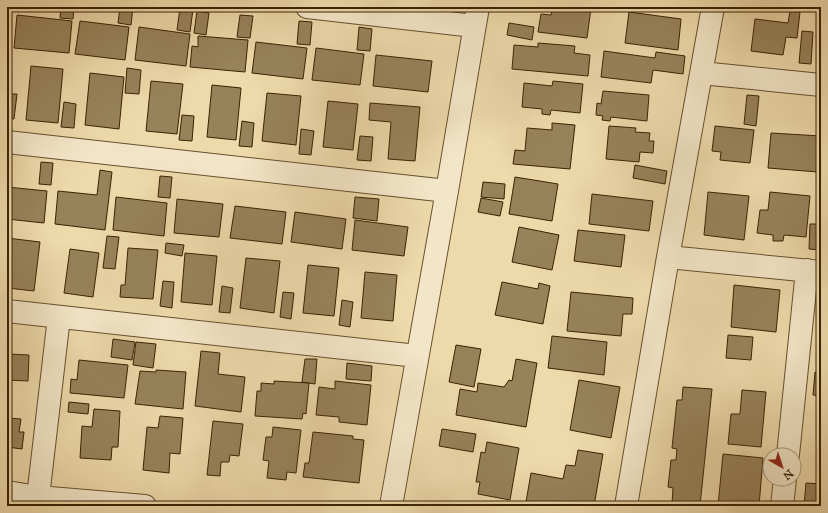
<svg xmlns="http://www.w3.org/2000/svg" width="828" height="513" font-family="'IM FELL Great Primer',serif">
  <style>
    .building { fill: #97825a; stroke: #3a2304 }
    .lines { fill: none; stroke-linecap: round; stroke-linejoin: round }
    .minor-casing { stroke: #67502e; stroke-width: 24 }
    .minor { stroke: #f3e6c8; stroke-width: 22 }
  </style>
  <rect width="100%" height="100%" fill="#edd9aa"/>
  <filter id="stains"><feTurbulence type="fractalNoise" baseFrequency=".005" numOctaves="4"/><feColorMatrix values="0 0 0 0 .2 0 0 0 0 .09 0 0 0 0 .02 0 0 0 .5 -.17"/></filter>
  <radialGradient id="worn" r=".72"><stop offset=".6" stop-color="#630" stop-opacity="0"/><stop offset="1" stop-color="#630" stop-opacity=".3"/></radialGradient>
  <!-- building -->
  <path class="building" d="M61,7H74L73,19L60,18Z
    M120,7H133L131,25L118,23Z
    M552,7H580L591,8L587,38L538,32L541,14L551,15Z
    M180,8L193,9L190,32L177,30Z
    M197,11L209,13L206,35L194,33Z
    M790,11L800,12L797,38L786,37L783,55L751,51L755,19L788,23Z
    M629,12L681,19L678,50L625,43Z
    M17,15L72,21L69,53L14,48Z
    M240,15L253,16L250,38L237,37Z
    M80,21L129,27L125,60L75,54Z
    M299,21L312,22L310,45L297,44Z
    M509,23L534,27L532,40L507,35Z
    M139,27L190,34L186,66L135,60Z
    M359,27L372,29L370,51L357,50Z
    M802,31L813,32L811,64L799,63Z
    M198,36L248,40L245,72L190,67L192,46L198,47Z
    M256,42L307,48L303,79L252,73Z
    M538,43L575,46L574,53L590,55L588,76L512,69L514,45L538,47Z
    M316,48L364,54L360,85L312,80Z
    M604,51L655,58L656,52L685,56L683,74L653,70L651,83L601,77Z
    M376,55L432,61L428,92L373,86Z
    M31,66L63,69L58,123L26,120Z
    M127,68L141,70L139,94L125,93Z
    M90,73L124,77L119,129L85,125Z
    M151,81L183,84L177,134L146,131Z
    M553,81L583,84L580,113L551,110L550,115L542,114V109L522,107L524,83L552,86Z
    M212,85L241,88L236,140L207,137Z
    M603,91L649,95L647,121L611,117L610,121L602,120L603,116L596,115L597,103L601,104Z
    M267,93L301,96L296,145L262,141Z
    M7,94H17L14,119L7,118Z
    M747,95L759,96L756,126L744,124Z
    M328,101L358,104L353,150L323,147Z
    M64,102L76,104L74,128L61,127Z
    M370,103L420,107L415,161L388,159L391,122L369,120Z
    M182,115L194,116L192,141L179,140Z
    M242,121L254,123L252,147L239,146Z
    M552,123L575,125L570,169L513,164L515,150L525,151L527,128L552,130Z
    M609,126L636,128L635,132L650,133L649,141H654L653,153L640,152L639,162L606,159Z
    M715,126L754,130L750,163L720,160L721,152L712,151Z
    M301,129L314,131L311,155L299,154Z
    M771,133L821,136L818,172L768,168Z
    M360,136L373,137L371,161L357,160Z
    M41,162L53,163L51,185L39,184Z
    M635,165L667,171L665,184L633,178Z
    M100,170L112,172L105,230L55,224L58,191L97,195Z
    M160,176L172,177L170,198L158,197Z
    M515,177L558,184L552,221L509,214Z
    M483,182L505,184L504,199L481,197Z
    M7,187L47,191L44,223L7,219Z
    M708,192L749,196L744,240L704,235Z
    M770,192L810,196L806,237L784,235L783,241H773V235L757,233L760,210H768Z
    M592,194L653,201L649,231L589,224Z
    M116,197L167,203L164,236L113,230Z
    M355,197L379,199L377,221L353,218Z
    M481,198L503,202L500,216L478,212Z
    M177,199L223,204L219,237L174,233Z
    M235,206L286,212L282,244L230,238Z
    M295,212L346,219L342,249L291,242Z
    M355,220L408,227L404,256L352,250Z
    M810,224H821V250L809,249Z
    M519,227L559,235L552,270L512,262Z
    M578,230L625,235L621,267L574,261Z
    M107,236L119,237L115,269L103,268Z
    M7,238L40,242L34,291L7,288Z
    M166,243L184,245L182,256L165,253Z
    M128,248L158,250L153,299L120,297L121,285H125Z
    M70,249L99,253L93,297L64,293Z
    M185,253L217,256L212,305L181,302Z
    M246,258L280,261L274,313L240,308Z
    M308,265L339,268L334,316L303,313Z
    M365,272L397,275L393,321L361,318Z
    M163,281L174,282L172,308L160,306Z
    M502,282L538,289L539,283L550,286L543,324L495,315Z
    M734,285L780,290L776,332L731,327Z
    M222,286L233,288L230,313L219,312Z
    M283,292L294,293L291,319L280,317Z
    M571,292L633,298L632,314H623L621,336L567,331Z
    M342,300L353,302L350,327L339,325Z
    M728,335L753,337L751,360L726,358Z
    M552,336L607,342L604,375L548,368Z
    M113,339L135,342L132,360L111,357Z
    M136,342L156,344L153,368L133,365Z
    M456,345L481,349L474,387L449,382Z
    M201,351L220,353L218,374L245,377L241,412L195,406Z
    M7,354L29,355L28,381L7,380Z
    M305,359H317L315,384L302,382Z
    M516,359L537,363L526,427L456,415L460,389L477,392L478,383L504,387L509,380L512,381Z
    M79,360L128,365L124,398L70,393L71,379L77,380Z
    M347,363L372,366L371,381L346,379Z
    M156,370L186,372L183,409L135,404L140,371L156,372Z
    M815,372L821,373V396L813,395Z
    M579,380L620,387L611,438L570,430Z
    M274,381L309,383L306,414L303,413L302,419L255,416L257,391H261V383L274,384Z
    M335,381L371,385L367,425L339,422V417L316,415L319,387L335,389Z
    M683,387L712,389L700,506L672,504L673,488L668,487L671,460H676L677,449L672,448L677,400H682Z
    M742,390L766,392L761,447L728,444L731,414H740Z
    M69,402L89,404L88,414L68,412Z
    M94,409L120,411L118,447H112L111,460L80,458L82,426L92,427Z
    M7,414H8V418L21,419L19,432H24L22,449L7,447Z
    M160,416L183,418L180,454L170,453L169,473L143,470L147,427L158,428Z
    M213,421L243,424L239,456L230,455L229,462H221L220,476L207,475Z
    M273,427L301,430L296,473L287,472L286,480L267,478L269,461L263,460L266,437H272Z
    M442,429L476,434L473,452L439,446Z
    M313,432L353,436V439L364,440L359,483L303,477L305,463H309Z
    M487,442L519,448L510,500L478,494L480,482H476L481,452L485,453Z
    M578,450L603,454L594,506H551L526,502L531,473L563,479L566,465L575,466Z
    M723,454L763,458L759,506H718Z
    M806,483L821,484V506H804Z"/>
  <g class="lines">
    <defs>
      <path id="minor" d="M307,7L474,26
        M701,73L821,85
        M7,142L447,191
        M668,257L821,272
        M7,311L417,356
        M788,455L807,270
        M7,492L38,497L145,506
        M38,497L59,317
        M391,506L447,191L478,7
        M626,506L668,257L713,7
        M782,506L785,479"/>
    </defs>
    <!-- minor casing -->
    <use href="#minor" class="minor-casing"/>
    <!-- minor -->
    <use href="#minor" class="minor"/>
  </g>
  <!-- margin -->
  <rect width="828" height="513" fill="none" stroke="#edd9aa" stroke-width="24"/>
  <rect x="8" y="8" width="812" height="497" fill="none" stroke="#3a2304" stroke-width="2"/>
  <rect x="12" y="12" width="804" height="489" fill="none" stroke="#3a2304"/>
  <!-- north arrow -->
  <g transform="translate(782 467) rotate(141)"><circle r="19" fill="#f3e6c8" stroke="#a9987a"/>
  <path d="M0-3L7 15L0 10L-7 15Z" fill="#8f2418"/>
  <text y="-6" font-size="11" font-weight="bold" text-anchor="middle" fill="#3a2304">N</text>
  </g>
  <rect width="100%" height="100%" filter="url(#stains)"/>
  <rect width="100%" height="100%" fill="url(#worn)"/>
</svg>
